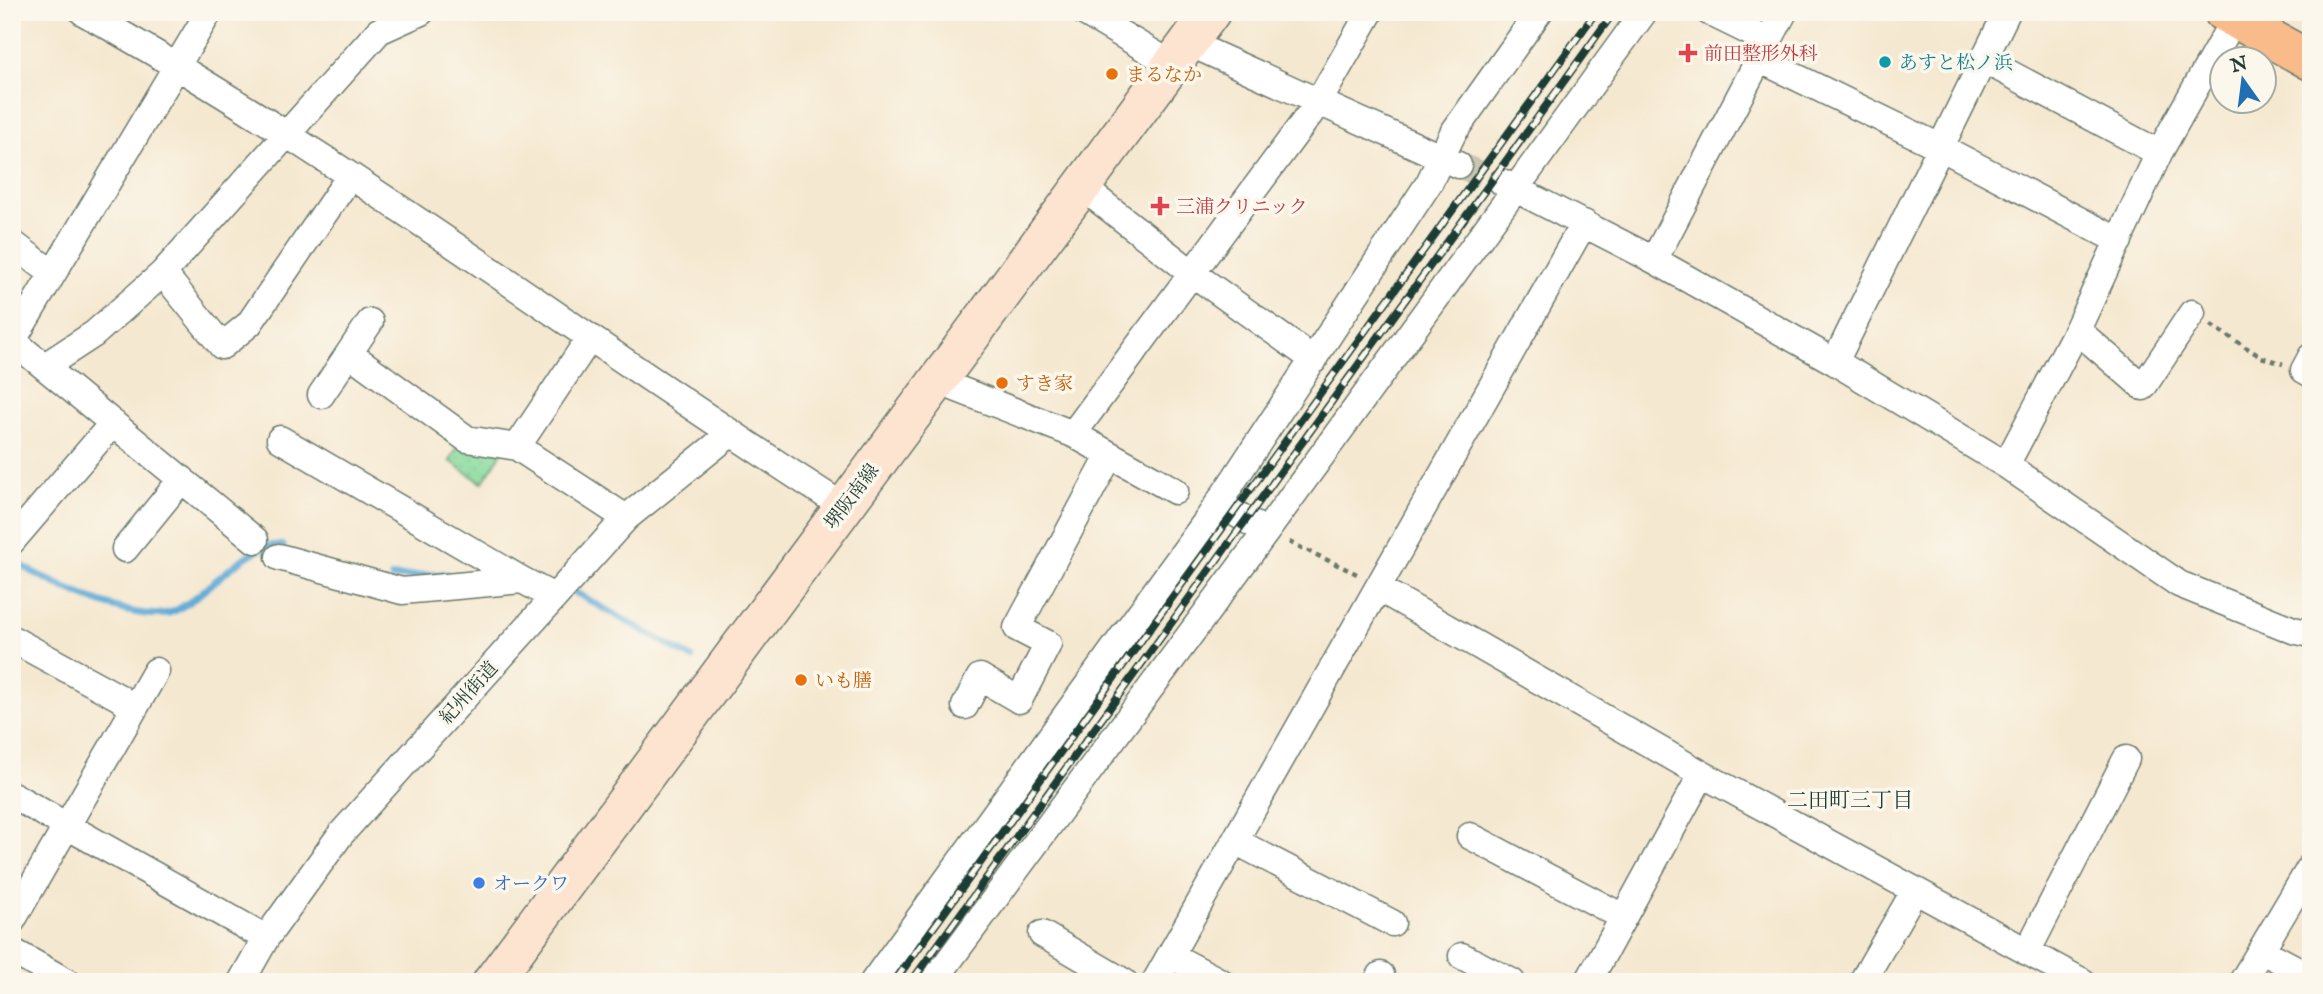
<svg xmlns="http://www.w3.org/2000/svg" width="2323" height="994" font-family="'IM FELL English','Noto Serif JP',serif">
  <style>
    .park { fill: url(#park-dots); stroke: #528c68; stroke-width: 2 }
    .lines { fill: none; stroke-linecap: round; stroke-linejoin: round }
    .stream { stroke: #5eaad7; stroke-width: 7 }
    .street-tunnel { stroke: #cac6b1; stroke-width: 26; stroke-dasharray: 26 13; stroke-linecap: butt }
    .street-casing { stroke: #6a796b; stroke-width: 29 }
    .secondary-casing { stroke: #6a796b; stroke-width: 41 }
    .primary-casing { stroke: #6a796b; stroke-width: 41 }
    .path { stroke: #6a796b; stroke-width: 4.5; stroke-dasharray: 5 5; stroke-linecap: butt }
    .street { stroke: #fff; stroke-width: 26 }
    .secondary { stroke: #fde4d1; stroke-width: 38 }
    .primary { stroke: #fabb8b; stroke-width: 38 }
    .rail-casing { stroke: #1f3d34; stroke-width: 8 }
    .rail { stroke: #fbf7ec; stroke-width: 5; stroke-dasharray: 16; stroke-linecap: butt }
    .health-dot { fill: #e0444e; stroke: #fbf7ec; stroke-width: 2.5 }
    .culture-dot { fill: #0f9aa8; stroke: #fbf7ec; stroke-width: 2.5 }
    .food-dot { fill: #e8710a; stroke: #fbf7ec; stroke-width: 2.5 }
    .shop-dot { fill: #3f7fe0; stroke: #fbf7ec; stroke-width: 2.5 }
    .labels { text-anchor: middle; stroke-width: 7; stroke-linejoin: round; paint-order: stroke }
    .health-label { font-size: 19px; fill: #be3a42; stroke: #fbf7ec; text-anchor: start }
    .culture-label { font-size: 19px; fill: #0d838f; stroke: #fbf7ec; text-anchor: start }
    .food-label { font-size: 19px; fill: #c56008; stroke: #fbf7ec; text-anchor: start }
    .street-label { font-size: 19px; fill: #1f3d34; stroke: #fbf7ec }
    .shop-label { font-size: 19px; fill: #366cbe; stroke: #fbf7ec; text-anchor: start }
    .neighbourhood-label { font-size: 21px; fill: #1f3d34; stroke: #fbf7ec }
  </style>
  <defs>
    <pattern id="park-dots" width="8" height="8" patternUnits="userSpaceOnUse" patternTransform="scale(1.75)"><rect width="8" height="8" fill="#85da9c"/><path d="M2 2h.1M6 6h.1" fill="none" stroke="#72bc87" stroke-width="1.8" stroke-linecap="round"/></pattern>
  </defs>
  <rect width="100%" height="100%" fill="#fbf7ec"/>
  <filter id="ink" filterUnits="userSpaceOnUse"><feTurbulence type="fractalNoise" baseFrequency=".0143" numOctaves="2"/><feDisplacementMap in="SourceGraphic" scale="14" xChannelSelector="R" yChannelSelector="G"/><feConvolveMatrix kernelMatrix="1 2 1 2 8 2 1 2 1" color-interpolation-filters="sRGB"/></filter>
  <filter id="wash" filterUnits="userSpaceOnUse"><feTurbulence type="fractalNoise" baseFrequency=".00686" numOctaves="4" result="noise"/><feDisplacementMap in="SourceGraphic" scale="28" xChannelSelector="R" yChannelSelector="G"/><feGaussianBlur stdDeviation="1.57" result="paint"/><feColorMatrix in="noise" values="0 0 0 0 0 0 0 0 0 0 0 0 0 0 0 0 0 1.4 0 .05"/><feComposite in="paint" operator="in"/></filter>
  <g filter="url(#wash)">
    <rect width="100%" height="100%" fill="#f5e8d0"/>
    <!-- park -->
    <path class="park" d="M460,442L503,451L482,483L450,461Z"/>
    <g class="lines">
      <!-- stream -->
      <path class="stream" d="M12,559C41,580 132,623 169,613C202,603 249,537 283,546
        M392,577L446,574
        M571,590L692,658"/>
    </g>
  </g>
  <g filter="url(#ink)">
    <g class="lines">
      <!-- street-tunnel -->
      <path class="street-tunnel" d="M1458,165L1502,182"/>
      <defs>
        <path id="street" d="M83,12C347,159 588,344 843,506
          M1084,12L1173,65
          M1709,12L1768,41
          M1189,43L1458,165
          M1761,55L1784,12
          M1984,60L2159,153
          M1502,182L1654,260L1835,362L2006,465L2179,584L2293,630L2311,634
          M1082,187L1192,273L1314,360
          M12,243L52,273
          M1654,260L1759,59L1942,148L2119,241
          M163,273L222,346L249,324L350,176
          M2077,330L2143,387L2192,313
          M13,341L255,540
          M12,342L209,12
          M350,354L467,439L517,447L626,518
          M2311,357L2304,370L2311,374
          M1835,362L2007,12
          M45,366L94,334L163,273L379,31L421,12
          M937,381L1073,434L1175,491
          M321,395L370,322
          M1073,434L1318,103L1370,12
          M280,439L522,580
          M517,447L589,339
          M2006,465L2077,330L2159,153L2238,12
          M1219,503L1266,532
          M12,541L113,423
          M125,549L182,479
          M279,557L402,591L522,580L554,597
          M1378,588L1702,774L2083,982
          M12,639L120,698L133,710
          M965,706L980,677L1019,700L1048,644L1017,628L1110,455
          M12,795L266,938
          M1470,836L1623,917
          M1235,841L1392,923
          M12,921L156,671
          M1042,934L1124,982
          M2261,950L2311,977
          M12,951L67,982
          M2027,952L2126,759
          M1170,955L1221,982
          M1462,956L1512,982
          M241,982L266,938L341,834L626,518L730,434
          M873,982L1210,516L1429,183L1453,133L1539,12
          M933,982L1266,532L1644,12
          M1155,982L1584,223
          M1377,982L1381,975
          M1588,982L1702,774
          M1862,982L1915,890
          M2242,982L2311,866"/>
        <path id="secondary" d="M492,982L1211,12"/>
        <path id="primary" d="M2223,12L2311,61"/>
      </defs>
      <!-- street casing -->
      <use href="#street" class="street-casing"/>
      <!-- secondary casing -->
      <use href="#secondary" class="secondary-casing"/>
      <!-- primary casing -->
      <use href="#primary" class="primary-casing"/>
      <!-- path -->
      <path class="path" d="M2211,325L2261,357L2283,364
        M1289,542L1357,574"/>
      <!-- street -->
      <use href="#street" class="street"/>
      <!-- secondary -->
      <use href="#secondary" class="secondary"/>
      <!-- primary -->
      <use href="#primary" class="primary"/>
      <defs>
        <path id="rail" d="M894,982L1596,12
          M911,982L1614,12"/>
      </defs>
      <!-- rail casing -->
      <use href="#rail" class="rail-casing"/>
      <!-- rail -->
      <use href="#rail" class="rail"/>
    </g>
  </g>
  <!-- markers -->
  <g class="health-dot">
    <path d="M1684.5 42.5h7v7h7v7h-7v7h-7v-7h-7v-7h7z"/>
    <path d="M1156.5 195.5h7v7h7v7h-7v7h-7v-7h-7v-7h7z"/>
  </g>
  <circle class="culture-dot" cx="1885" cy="62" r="7"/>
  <g class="food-dot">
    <circle cx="1112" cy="74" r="7"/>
    <circle cx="1002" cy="383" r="7"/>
    <circle cx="801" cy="680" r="7"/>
  </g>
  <circle class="shop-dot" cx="479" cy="883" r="7"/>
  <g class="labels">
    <!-- health labels -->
    <g class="health-label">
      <text x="1704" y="60">前田整形外科</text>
      <text x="1176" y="213">三浦クリニック</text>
    </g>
    <!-- culture labels -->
    <g class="culture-label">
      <text x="1899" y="69">あすと松ノ浜</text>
    </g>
    <!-- food labels -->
    <g class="food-label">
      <text x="1126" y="81">まるなか</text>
      <text x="1016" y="390">すき家</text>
      <text x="815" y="687">いも膳</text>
    </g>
    <!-- street labels -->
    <g class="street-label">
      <text transform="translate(851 496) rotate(-53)" y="7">堺阪南線</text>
      <text transform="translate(468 692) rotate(-48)" y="7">紀州街道</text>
    </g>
    <!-- shop labels -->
    <g class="shop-label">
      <text x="493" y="890">オークワ</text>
    </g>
    <!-- neighbourhood labels -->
    <g class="neighbourhood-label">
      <text x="1850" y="807">二田町三丁目</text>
    </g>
  </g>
  <!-- margin -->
  <rect width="2323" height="994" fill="none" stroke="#fbf7ec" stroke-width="42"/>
  <!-- north arrow -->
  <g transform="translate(2243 80) rotate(346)"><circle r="33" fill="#fbf7ec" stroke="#a3ada2" stroke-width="2"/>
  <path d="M0-5L12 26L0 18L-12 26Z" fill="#1f6fb2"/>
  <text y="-10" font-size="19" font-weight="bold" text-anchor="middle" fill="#1f3d34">N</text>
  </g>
</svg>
